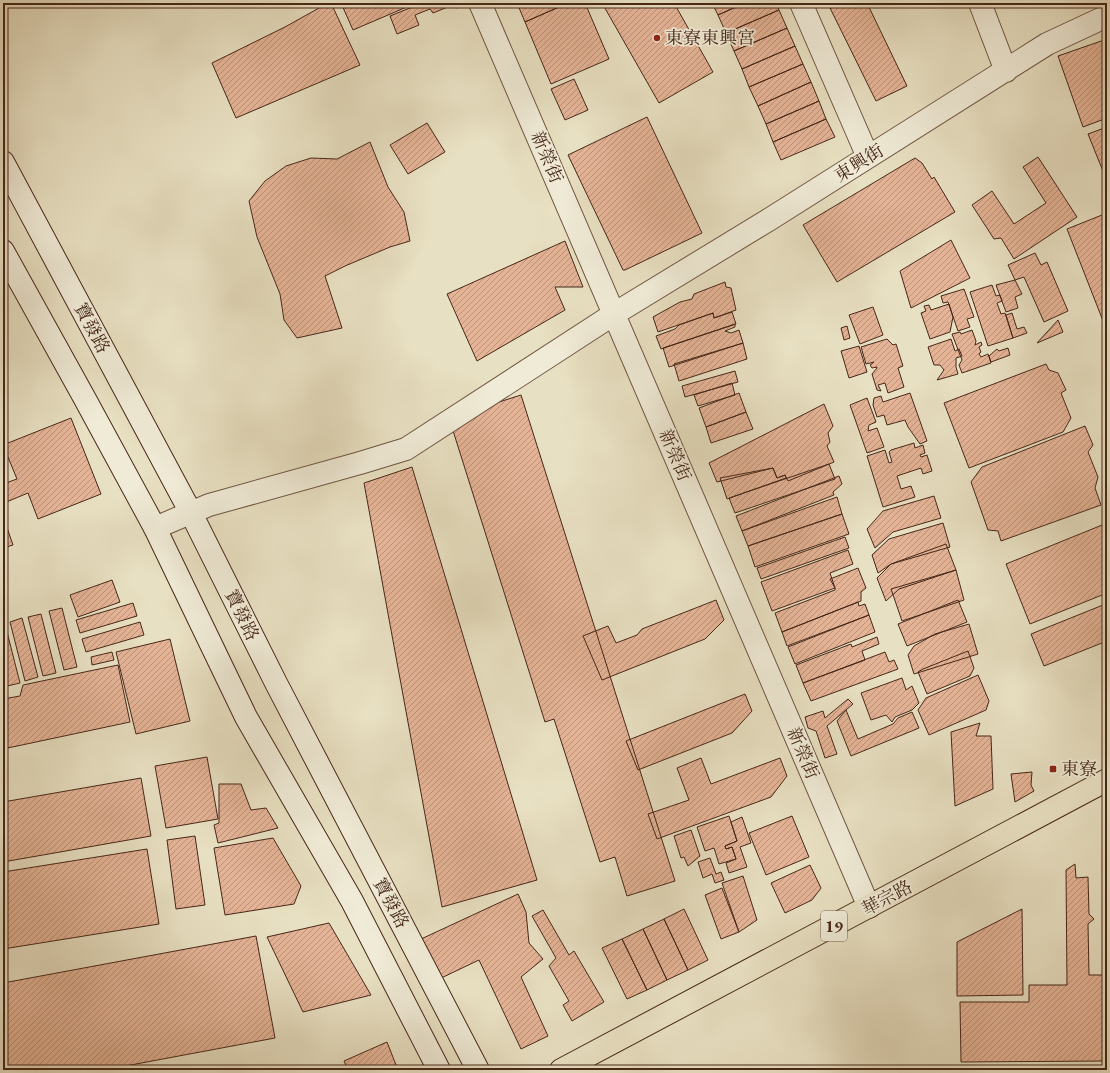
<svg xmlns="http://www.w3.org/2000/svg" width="1110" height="1073" font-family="'EB Garamond','Noto Serif TC',serif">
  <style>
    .building { fill: url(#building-hatch); stroke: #472718 }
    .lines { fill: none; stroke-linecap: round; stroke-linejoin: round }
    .street-casing { stroke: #6f5542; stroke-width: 24 }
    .secondary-casing { stroke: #472718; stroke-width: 24 }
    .primary-casing { stroke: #472718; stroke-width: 24 }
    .street { stroke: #f0ebd7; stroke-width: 22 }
    .secondary { stroke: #f0ebd7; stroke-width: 22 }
    .primary { stroke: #e8e0c2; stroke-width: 22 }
    .poi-dot { fill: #8f2418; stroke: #f0ebd7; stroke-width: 1.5 }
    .labels { text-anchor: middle; stroke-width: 3.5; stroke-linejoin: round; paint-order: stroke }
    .shield { fill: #f0ebd7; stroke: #7a6251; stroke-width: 1 }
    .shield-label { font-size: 17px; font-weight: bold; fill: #472718 }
    .poi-label { font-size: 18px; fill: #472718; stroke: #f0ebd7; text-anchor: start }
    .street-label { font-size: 18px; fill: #472718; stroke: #f0ebd7 }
  </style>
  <defs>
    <pattern id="building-hatch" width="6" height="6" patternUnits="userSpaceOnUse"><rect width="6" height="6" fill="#e5b497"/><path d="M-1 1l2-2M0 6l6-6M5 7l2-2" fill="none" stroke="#bb927a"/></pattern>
  </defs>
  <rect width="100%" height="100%" fill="#e8e0c2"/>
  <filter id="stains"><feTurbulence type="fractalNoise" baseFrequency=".005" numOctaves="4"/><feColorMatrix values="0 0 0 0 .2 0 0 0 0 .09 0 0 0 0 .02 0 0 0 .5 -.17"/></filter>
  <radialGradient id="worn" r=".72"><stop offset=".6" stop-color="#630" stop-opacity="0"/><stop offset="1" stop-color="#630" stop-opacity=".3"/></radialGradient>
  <!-- building -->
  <path class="building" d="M328,3H331L360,65L236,118L212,63L285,27Z
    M341,3H416L353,30Z
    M422,3H467V4L456,8L455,4L433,13L430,9L415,15L419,25L397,34L390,16Z
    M517,3H568L525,22Z
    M568,3H585L609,59L551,84L525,22Z
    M602,3H674L713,72L659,103Z
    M712,3H745L718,15Z
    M745,3H776L779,10L726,33L718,15Z
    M840,3H867L907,86L876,101L830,8Z
    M779,10L787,28L734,51L726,33Z
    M787,28L795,46L742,69L734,51Z
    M1107,39V118L1083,127L1058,56Z
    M795,46L803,64L749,87L742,69Z
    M803,64L811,82L758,106L749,87Z
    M574,79L588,110L565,120L551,89Z
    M811,82L819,101L766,124L758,106Z
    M819,101L826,119L773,142L766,124Z
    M647,117L702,233L625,270H623L568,155Z
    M826,119L835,137L781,160L773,142Z
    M427,123L445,152L408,174L390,145Z
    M1107,127V181L1088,134Z
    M370,142L388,187L404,212L410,241L390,247L345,266L325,276L342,328L297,338L284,320L280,294L257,237L249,201L265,181L286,166L311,158L337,159Z
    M1038,157L1077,217L1014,259L1001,238L994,239L972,205L992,191L1014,224L1046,203L1023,167Z
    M915,158L922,163L932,179L934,177L955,212L837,282L803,225Z
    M1107,213V331L1067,229Z
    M951,240L970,278L911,308L900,271Z
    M565,241L583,287H555L565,310L477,361L447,294Z
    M1035,253L1041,265L1047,262L1068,311L1044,322L1024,277L1015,280L1008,265Z
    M1015,280L1022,294L1015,297L1018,308L1006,312L996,285Z
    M725,282L726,287L731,288L736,310L714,318L713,313L658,332L653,317L680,302L692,299L694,294Z
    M992,285L996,296L1000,295L1002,301L997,303L1001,314L1005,313L1013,338L988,346L970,292Z
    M964,289L974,317L967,319L970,327L958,331L948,302L943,303L941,296Z
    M949,304L953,317L950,332L930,339L921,313L926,311L924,306L929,305L931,310Z
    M873,307L883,335L860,344L849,315Z
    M732,312L736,324L661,349L656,336L675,329L679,325L713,313L714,318Z
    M1012,313L1017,329L1024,327L1027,333L1013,338L1006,315Z
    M1058,320L1063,332L1037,343Z
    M735,324V327L725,331L731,333L739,330L743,343L669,367L663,348Z
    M847,326L850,338L844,340L841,328Z
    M972,330L976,341L975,345L981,342L982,345L979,347L981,352L979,354L981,357L988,354L991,363L962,373L959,365L962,360L952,334L960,332L961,334Z
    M887,339L893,345L896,344L903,366L898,368L904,387L888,393L885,383L878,385L881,391L877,390L872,374L877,368V367L872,368L870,365L874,362L866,364L861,347Z
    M951,339L955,351L959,349L962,356L956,358V367L958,374L937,380L944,370L940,365H934L928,347Z
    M743,343L747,359L679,381L674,364Z
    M859,346L867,372L849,378L841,351Z
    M1008,348L1010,355L991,362L989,356L997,349L999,351Z
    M1046,364L1049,370L1058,373L1066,390L1061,393L1071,418L1063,432L969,468L944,403Z
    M735,371L738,382L685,397L682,386Z
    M732,383L735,395L698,406L694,395Z
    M739,393L746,412L706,427L699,408Z
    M910,393L927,441L920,444L908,427L905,420L887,425L884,415L877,417L873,405L874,398L881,396L883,402Z
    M521,395L675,881L627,896L615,857L600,862L554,719L545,722L449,418Z
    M867,398L876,422L869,425L868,431L877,428L884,447L867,453L850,405Z
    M824,404L833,426L828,433L830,442L827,446L834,462L788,481L785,475L777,478L773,468L717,482L709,463Z
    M746,412L753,429L711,443L706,427Z
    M71,418L101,494L38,519L28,493L4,503L3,499V484L17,479L3,445Z
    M1085,426L1093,445L1088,452L1098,477L1095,488L1101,505L1001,541L998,531L988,530L971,482L982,467Z
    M914,443L915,448L923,445L925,453L920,455L921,457L927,455L932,471L923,474L921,468L897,476L901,489L911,486L915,497L883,507L867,456L885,450L889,463L892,462L889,452L891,450Z
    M829,464L835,479L735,513L729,498Z
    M412,467L537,880L442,907L364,483Z
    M773,468L777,478L785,475L786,478L727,499L720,478Z
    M839,476L842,484L833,492L834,495L742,531L736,516Z
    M934,496L941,518L893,532L875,548L867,529L883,511Z
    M837,497L842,514L748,546L742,531Z
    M842,514L849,534L755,567L748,546Z
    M3,516L13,545L3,548Z
    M943,523L950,547L891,564L878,573L872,555L889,539Z
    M1107,523V593L1030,624L1006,564Z
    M845,537L849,548L761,579L757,568Z
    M946,544L956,570L899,589L886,601L877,578L891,564Z
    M848,550L853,564L830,573L835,588L772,611L761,582Z
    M858,568L866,588L861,592V601L782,632L775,613L835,590V588L830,579Z
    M956,570L964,600L902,621L891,589Z
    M112,580L120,602L78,617L70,595Z
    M716,600L724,620L705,639L602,680L583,636L608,626L616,643L637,635L642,629Z
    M958,600L967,622L907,646L898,624Z
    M1107,600V641L1044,666L1031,634L1103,605Z
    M858,602L859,606L865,604L869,615L787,646L782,632Z
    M133,603L137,616L80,633L76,620Z
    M62,608L77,667L64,670L49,611Z
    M41,614L56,673L43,676L28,617Z
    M869,615L875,632L795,664L788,647Z
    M22,618L38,677L25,681L10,622Z
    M140,622L144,635L86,652L82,639Z
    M5,624L20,683L7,686L3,670V625Z
    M969,624L978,654L914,674L908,655L914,646L935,634Z
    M877,637L879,644L862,651L865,660L803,683L796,665L851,644L852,647Z
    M170,639L190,721L136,734L116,652Z
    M968,651L974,668L970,676L927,694L918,672L923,669Z
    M112,652L114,660L92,665L91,657Z
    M885,652L889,662L894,660L898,669L811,701L803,683Z
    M118,665L130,722L3,749V699L20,696L23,685Z
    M978,675L989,701L986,710L929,735L918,710L926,698Z
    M902,678L906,690L912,686L919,703L912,710L895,717L892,722L886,715L871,720L861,693Z
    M745,694L752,711L732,733L638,770L626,741Z
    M848,699L853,704L827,726L837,754L825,758L816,731L808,728L805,717L823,711L825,718Z
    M846,710L858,739L893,724L898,718L912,712L919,728L851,756L837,721Z
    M980,723L976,736H991L993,789L955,806L951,732Z
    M207,757L218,819L166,828L155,766Z
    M701,758L711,784L780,758L787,776L771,797L657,839L648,814L689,800L677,768Z
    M1032,772L1031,785L1034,791L1015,802L1011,774Z
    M141,778L151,836L3,862V802Z
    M219,784H241L251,810L266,808L278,828L218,843L214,825L219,823Z
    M729,816L737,841L725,846L726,849L732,847L736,859L719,864L714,848L705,851L697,827Z
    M792,816L809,857L766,875L749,833Z
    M742,817L751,843L740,847L747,867L729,873L726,863L736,859L732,847L726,849L725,846L737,841L731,822Z
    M691,830L700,856L688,866L684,857L681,858L674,836Z
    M195,836L205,905L176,909L167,840Z
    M273,838L301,886L294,904L225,915L214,848Z
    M147,849L159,924L3,949V872Z
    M710,858L716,874L721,872L724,880L715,883L712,874L703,878L698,862Z
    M1075,864L1076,878L1088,877L1089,914L1094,919L1088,924L1089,975H1107V1061L961,1062L960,1002H1029V985H1067L1066,870Z
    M810,865L821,888L812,900L785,913L771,883Z
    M743,876L757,920L739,932L722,883Z
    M722,888L739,932L721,939L705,895Z
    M518,894L526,912L529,943L543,959L521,977L548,1036L521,1049L479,960L437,980L419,940Z
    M684,909L708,960L688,970L664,919Z
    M1022,909L1023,995L957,996V942Z
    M543,910L569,955L574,951L604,1002L572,1021L563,1005L569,1001L549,966L556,958L532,916Z
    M664,919L688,970L667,980L643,929Z
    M329,923L371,995L303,1012L267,937Z
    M643,929L667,980L647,990L622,939Z
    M256,936L275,1038L104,1070H3V983Z
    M622,939L647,990L627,999L602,948Z
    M387,1042L398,1070H348L344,1061Z"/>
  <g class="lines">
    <defs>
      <path id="street" d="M480,3L869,907
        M801,3L868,157
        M980,3L1006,71
        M155,528L209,505L360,463L406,449L614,314L770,219L1047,44L1107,16"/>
      <path id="secondary" d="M3,162L191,513L276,683L478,1070
        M3,251L85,399L155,528L246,717L352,901L439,1070"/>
      <path id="primary" d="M561,1070L1107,780"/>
    </defs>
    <!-- street casing -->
    <use href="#street" class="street-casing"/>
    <!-- secondary casing -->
    <use href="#secondary" class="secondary-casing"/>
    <!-- primary casing -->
    <use href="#primary" class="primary-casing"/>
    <!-- street -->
    <use href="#street" class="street"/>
    <!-- secondary -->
    <use href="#secondary" class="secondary"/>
    <!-- primary -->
    <use href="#primary" class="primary"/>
  </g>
  <!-- markers -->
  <g class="poi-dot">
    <circle cx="657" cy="38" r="4"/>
    <rect x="1049" y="765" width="8" height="8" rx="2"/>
  </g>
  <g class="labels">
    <!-- shield labels -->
    <rect class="shield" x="821" y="911" width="26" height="30" rx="3"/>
    <g class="shield-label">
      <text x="834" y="932">19</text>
    </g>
    <!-- poi labels -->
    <g class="poi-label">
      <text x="665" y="44">東寮東興宮</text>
      <text x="1061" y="775">東寮</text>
    </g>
    <!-- street labels -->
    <g class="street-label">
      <text transform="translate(547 157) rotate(67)" y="6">新榮街</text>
      <text transform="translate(859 163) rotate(-32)" y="6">東興街</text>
      <text transform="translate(92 328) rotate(62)" y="6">寶發路</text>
      <text transform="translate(675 455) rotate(67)" y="6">新榮街</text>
      <text transform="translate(242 615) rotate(64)" y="6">寶發路</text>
      <text transform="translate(803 753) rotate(67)" y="6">新榮街</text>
      <text transform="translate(887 898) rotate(-28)" y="6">華宗路</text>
      <text transform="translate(391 903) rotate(62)" y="6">寶發路</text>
    </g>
  </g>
  <!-- margin -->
  <rect width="1110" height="1073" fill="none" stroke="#e8e0c2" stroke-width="16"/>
  <rect x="4" y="4" width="1102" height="1065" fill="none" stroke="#472718" stroke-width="2"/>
  <rect x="8" y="8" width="1094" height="1057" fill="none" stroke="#472718"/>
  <rect width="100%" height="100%" filter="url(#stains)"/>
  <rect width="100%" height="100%" fill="url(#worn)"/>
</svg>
